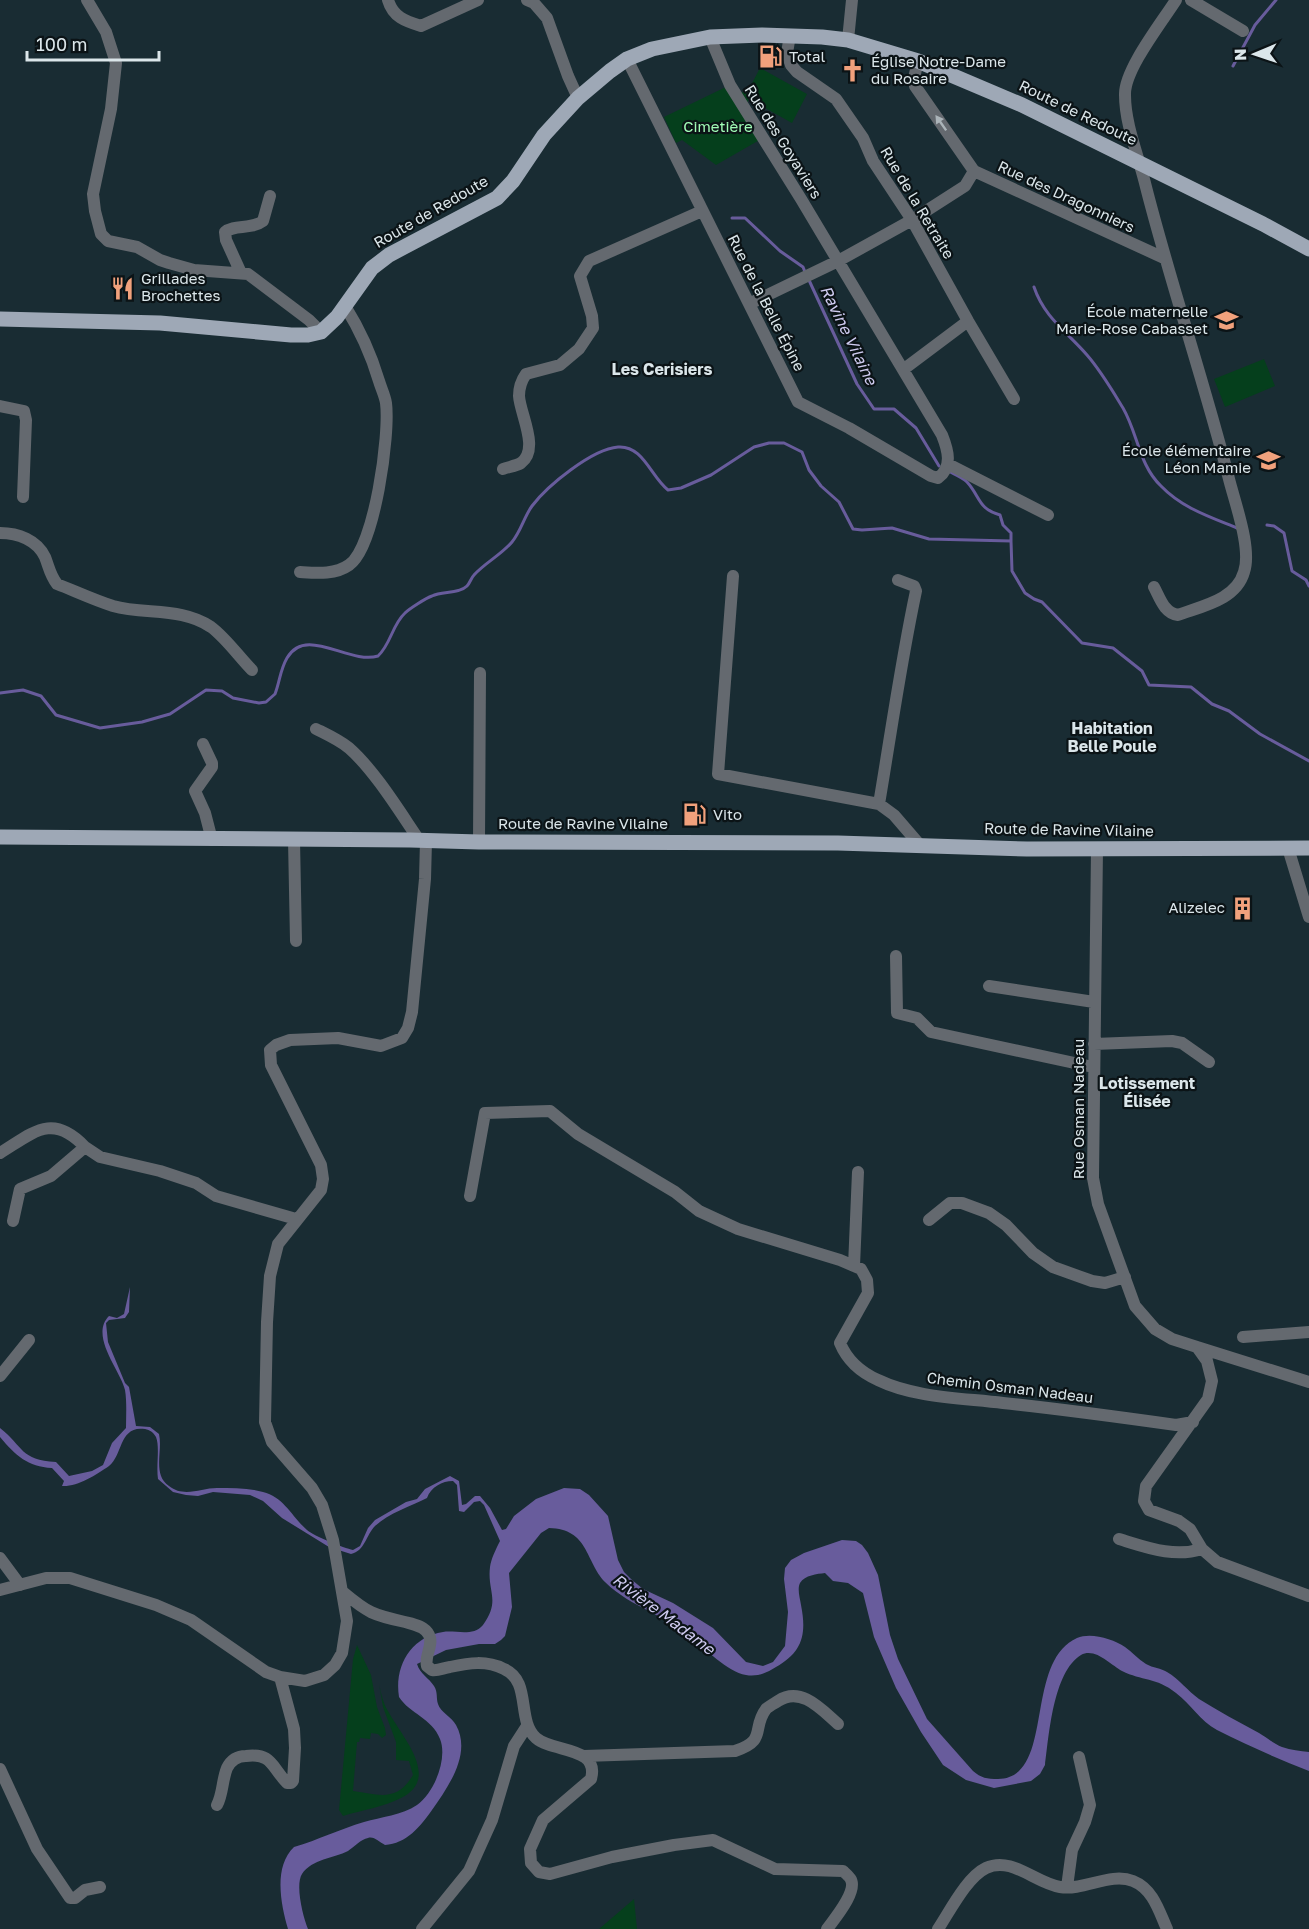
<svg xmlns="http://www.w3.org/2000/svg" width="1309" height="1929" font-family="'Golos Text',sans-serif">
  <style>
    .green { fill: #053f1c }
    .water { fill: #685c9c }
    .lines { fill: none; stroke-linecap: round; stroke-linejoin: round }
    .stream { stroke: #685c9c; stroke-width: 3 }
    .minor { stroke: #64696f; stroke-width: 12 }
    .major { stroke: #9ea8b6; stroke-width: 15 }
    .oneway { fill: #abb4b9 }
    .labels { text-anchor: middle; stroke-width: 4.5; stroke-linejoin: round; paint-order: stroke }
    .poi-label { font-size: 15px; fill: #dbe6ea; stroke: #0b1316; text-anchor: start }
    .street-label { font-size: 15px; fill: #dbe6ea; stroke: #0b1316 }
    .park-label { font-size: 15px; fill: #a1fcb7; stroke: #0b1316 }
    .water-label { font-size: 16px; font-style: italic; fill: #cfcbf0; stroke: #0b1316 }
    .neighbourhood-label { font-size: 16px; font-weight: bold; fill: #dbe6ea; stroke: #0b1316 }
  </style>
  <rect width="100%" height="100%" fill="#192c33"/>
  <!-- green -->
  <path class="green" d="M760,68L807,94L792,123L749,99L744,109L763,138L716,165L682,140L676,143L664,117L730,85L735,94L748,91Z
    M1264,359L1275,386L1225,407L1214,379Z
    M357,1645L371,1675L377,1707L385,1728L386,1735L382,1738L378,1734L371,1733L370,1739L360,1738L359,1742H357L353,1791C380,1795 397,1802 413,1775L409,1761L396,1760V1742L383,1707L379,1684C381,1693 383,1703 388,1711C401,1736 442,1778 401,1798C384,1807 362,1810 343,1816L339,1810L353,1659Z
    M634,1899L637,1929H599Z"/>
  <!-- water -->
  <path class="water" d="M130,1287L129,1312L125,1318L109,1320L106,1323L108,1342L125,1383L129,1387L136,1426L150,1427L159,1434C163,1451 152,1474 169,1486C184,1498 201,1488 217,1488C232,1488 249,1488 263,1492C284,1497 292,1517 307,1530C314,1536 344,1548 353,1550L360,1546L368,1528L375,1520L406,1502L417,1499L425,1489L450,1476L459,1481L462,1505L466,1504L475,1496H480L490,1508L502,1530L506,1529L514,1516L536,1499L564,1488L580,1489L589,1495L608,1516L618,1560L624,1572L632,1580L643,1589L673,1603L713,1628L746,1662L763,1666L773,1662L785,1646L788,1612L784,1579L785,1568L791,1560L804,1553L842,1540L856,1541L862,1545L868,1553L878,1575L890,1635L898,1659L927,1719L973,1771C981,1778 987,1779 998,1779C1056,1778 1023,1662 1077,1638C1091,1632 1113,1639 1125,1647C1132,1652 1138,1659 1146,1664C1153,1668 1161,1668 1167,1672C1179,1679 1188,1691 1199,1699C1218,1711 1239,1722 1259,1733C1266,1737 1274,1744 1282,1747C1291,1750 1300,1751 1309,1752V1771C1278,1759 1247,1745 1217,1730C1200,1721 1191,1704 1176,1693C1156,1677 1142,1681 1122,1671C1111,1665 1095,1647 1081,1655C1053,1672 1049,1736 1045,1765L1040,1774L1031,1781L994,1788L966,1780L943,1765L921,1732L896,1688L874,1637L863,1593L848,1583L833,1581L825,1573C817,1574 805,1575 800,1583C797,1589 800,1598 801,1605C807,1635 802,1652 776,1667C767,1673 757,1677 746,1675C727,1672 705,1648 690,1636C677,1627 664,1620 651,1612C635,1604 618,1595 605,1582C585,1561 589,1529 549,1528L541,1533L509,1573L512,1607L505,1636L501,1640L495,1644H479L446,1650L417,1664C420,1674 429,1678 434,1686C438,1692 436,1698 438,1704C440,1712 452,1717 456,1725C472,1754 448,1787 432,1810C421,1826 406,1844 385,1845C379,1842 374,1836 368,1838C361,1839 354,1847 348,1851C334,1858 312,1859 302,1874C295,1885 303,1917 308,1929H288C281,1905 273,1867 294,1847C318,1840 340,1829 364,1822C381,1817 402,1815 417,1805C434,1793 448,1759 440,1739C432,1718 410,1714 399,1697C394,1666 411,1637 443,1632C456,1630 473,1637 483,1625C501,1600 487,1592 490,1567C491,1559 496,1549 500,1541L484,1505L480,1501L474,1502L464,1512L459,1511L457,1485L453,1481C442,1481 431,1487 427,1498C411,1506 389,1513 375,1526C366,1535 365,1551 351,1554L329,1547L282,1518L263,1501L250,1495L213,1492L198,1496L186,1495L173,1492L158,1479C156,1466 160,1447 156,1437C153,1432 150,1430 145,1429C119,1425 123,1455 109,1466C96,1475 77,1487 62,1486L64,1481L52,1468C28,1467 15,1455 0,1437V1428C24,1447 20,1460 56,1462L69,1476L92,1471L103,1465L112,1443L126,1428C126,1416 127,1402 125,1390C121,1371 89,1336 109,1316L117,1318L124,1314Z"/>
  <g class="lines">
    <!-- stream -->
    <path class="stream" d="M1233,66L1255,25L1276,0
      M732,218H745L780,251L803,267L805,272
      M808,278L857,384L874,409H894L916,428L939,466
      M1034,287C1044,317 1067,332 1087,355C1101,371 1112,390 1123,408C1138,434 1139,465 1161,486C1182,508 1210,517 1237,528
      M950,472C956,475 963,478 967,482C980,496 978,509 1000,515L1003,525L1011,533V541
      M1267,525L1274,526L1284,533L1292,571L1306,580L1309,586
      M0,693L23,690L41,696L56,715L100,728L142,722L170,714L206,690L222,691L233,698L259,703L266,702L275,694C280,681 280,670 287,658C306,625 349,665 378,656C391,644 392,625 405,613C409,609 426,598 432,596C442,591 459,594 467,586C470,583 471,578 474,575C486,562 501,555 512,542C521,531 524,517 532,506C547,486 592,449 618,447C643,445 651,477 668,490L681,488L711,475L754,447L769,443H784L802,452L809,470L821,486L839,502L853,529L862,530L892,528L929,539L1011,541L1012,571L1025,593L1034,599L1042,602L1082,643L1113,648L1142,671L1149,685L1191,687L1212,704L1229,711L1260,734L1309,761"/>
    <!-- minor -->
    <path class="minor" d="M87,0L106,32L116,63L111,109L93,194L95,211L101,234L108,241L137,247L160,260L169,263L194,270L248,274L309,320L321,332
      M388,0C393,17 405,21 421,26L478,0
      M527,0L534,3L547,18L568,76L578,98
      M1191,0L1243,31
      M790,35L787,53L791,65L797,72L836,99L863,138L873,161L912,220L968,321L1014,399
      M848,40L852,0
      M627,59L798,402L849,428L931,476L938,478C953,467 948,450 942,435L801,199L730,85L710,37
      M918,61L914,78L915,86L974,171
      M974,171L1164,258
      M241,273L226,240L225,232C234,224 251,230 263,221L270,196
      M751,303L838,261L912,220L965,186L974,171
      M904,369L968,321
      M0,406L24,411L26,420L23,497
      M948,464L1048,515
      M503,469C508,467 516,466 521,463C540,449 520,414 519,396C519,387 521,381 526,374L560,365L579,349L593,328L592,316L580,276L589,261L702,211
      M0,533C18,533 37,540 45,557C49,567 50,575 57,584C75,591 94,600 113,606C145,615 182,607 211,627C226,638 239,657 252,670
      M300,572C316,573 335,575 349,565C375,547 390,434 386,403C385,396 381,388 379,381C371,354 360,330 345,306
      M733,576L718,774L879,804L894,815L919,844
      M1154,587C1160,598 1164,613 1178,615C1202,606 1236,600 1244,572C1252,549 1235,503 1229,479C1204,381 1171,285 1146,187C1139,157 1125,125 1125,95C1124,70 1162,22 1176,0
      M316,729C328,735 339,740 349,748C374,770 398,809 417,837L418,840
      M203,744L212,763V767L195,791L205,813L212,840
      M879,804C891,733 901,661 916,591L914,586L898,580
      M294,840L296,941
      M479,842L480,673
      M1288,848L1309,917
      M1097,849L1093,1178L1098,1204L1135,1306L1155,1329L1172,1339L1197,1347L1207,1361L1212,1381L1208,1399L1146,1486L1144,1501L1149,1510L1179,1521L1190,1529L1202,1549L1217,1562L1309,1596
      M896,956L897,1013L917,1018L931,1032L1093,1067
      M989,986L1094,1002
      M1094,1044L1172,1041L1182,1043L1209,1062
      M0,1153C33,1133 52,1112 85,1147
      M470,1196L485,1113L550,1111L578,1134L675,1192L699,1211L738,1229L840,1260L861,1269L867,1280L868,1293L840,1343C847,1360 860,1372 878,1380C915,1398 963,1398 1003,1403C1061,1409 1119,1417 1176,1425L1193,1422
      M929,1220L950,1203H962L989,1213L1006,1225L1033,1253L1053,1267L1092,1281L1105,1283L1125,1277
      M13,1221L20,1189L51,1176L85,1147L100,1157L160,1171L196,1183L216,1196L296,1219
      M854,1266L858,1172
      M1243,1337L1309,1332
      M1197,1347L1309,1382
      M0,1376L29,1340
      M1119,1539C1146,1547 1173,1558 1202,1549
      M0,1558L20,1585
      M0,1590L46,1578H70L156,1605L191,1620L266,1672L280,1677L305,1681L324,1675L335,1665L342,1653L347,1621L333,1540L322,1505L312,1488L272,1442L265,1422L267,1322L270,1276L278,1244L321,1190L323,1179L321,1165L271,1065L270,1050L276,1045L290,1040L338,1038L381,1046L402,1038L408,1028L412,1012L425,879L426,841
      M343,1592C368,1613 373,1615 405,1622C413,1624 425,1626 429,1635C434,1645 424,1656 427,1666L432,1670C438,1671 443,1668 450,1667C469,1663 486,1660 504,1669C532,1681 516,1720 536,1738C553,1753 600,1746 591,1779L543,1820L530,1849L531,1863L539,1872L550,1874L612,1857L674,1845L713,1840L775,1869L843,1871C844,1872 850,1877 850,1878C859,1890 835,1918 827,1929
      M584,1756L735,1751C768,1740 751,1729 766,1709C769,1706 775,1703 778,1701C801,1686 821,1709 838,1724
      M0,1769L37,1849L70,1898H75L85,1890L100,1887
      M217,1805C223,1794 222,1780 227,1768C231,1760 237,1756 246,1756C272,1753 271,1766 287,1783H291L293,1781L295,1748L294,1729L280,1677
      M1067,1887L1072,1850L1085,1822L1090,1805L1079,1757
      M422,1929L469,1871L492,1820L514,1746L527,1726
      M938,1929C950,1911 967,1877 986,1868C1012,1856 1035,1883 1060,1887C1084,1891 1110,1872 1133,1881C1153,1889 1159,1911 1167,1929"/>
    <!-- major -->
    <path class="major" d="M0,319L160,323L291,335H308L321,332L337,317L372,268L389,255L497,198L513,181L544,135L578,98L610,71L627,59L652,49L710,37L762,35L822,37L848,40L918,61L1022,105L1263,224L1309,249
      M0,837L410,840L479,842L838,843L1027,849L1309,848"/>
  </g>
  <!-- one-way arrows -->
  <defs><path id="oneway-solid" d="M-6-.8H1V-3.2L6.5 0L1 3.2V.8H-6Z" transform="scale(1.5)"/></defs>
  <use class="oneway" href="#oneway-solid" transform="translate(941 123) rotate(-125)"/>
  <!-- icons -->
  <defs>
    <symbol id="fuel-bare" viewBox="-9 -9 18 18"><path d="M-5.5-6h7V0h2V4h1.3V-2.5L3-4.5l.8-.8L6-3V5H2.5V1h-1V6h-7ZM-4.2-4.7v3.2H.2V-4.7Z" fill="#f1a17c" stroke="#0b1316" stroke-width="2.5" paint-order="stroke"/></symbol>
    <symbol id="church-bare" viewBox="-9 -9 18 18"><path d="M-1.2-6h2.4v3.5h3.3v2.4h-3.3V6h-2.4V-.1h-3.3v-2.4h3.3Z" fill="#f1a17c" stroke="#0b1316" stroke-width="2.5" paint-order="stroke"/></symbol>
    <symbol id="restaurant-bare" viewBox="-9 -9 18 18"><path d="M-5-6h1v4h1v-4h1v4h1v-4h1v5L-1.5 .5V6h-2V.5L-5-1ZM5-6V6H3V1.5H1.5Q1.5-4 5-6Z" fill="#f1a17c" stroke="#0b1316" stroke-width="2.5" paint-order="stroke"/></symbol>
    <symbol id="school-bare" viewBox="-9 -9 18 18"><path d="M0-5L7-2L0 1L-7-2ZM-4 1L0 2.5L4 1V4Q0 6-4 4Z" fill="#f1a17c" stroke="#0b1316" stroke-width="2.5" paint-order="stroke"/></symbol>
    <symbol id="building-bare" viewBox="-9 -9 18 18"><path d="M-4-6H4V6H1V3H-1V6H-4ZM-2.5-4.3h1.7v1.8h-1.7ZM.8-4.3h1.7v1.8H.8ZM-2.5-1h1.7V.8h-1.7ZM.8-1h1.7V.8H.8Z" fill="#f1a17c" stroke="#0b1316" stroke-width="2.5" paint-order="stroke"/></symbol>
  </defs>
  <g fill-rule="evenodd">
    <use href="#fuel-bare" x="754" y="40" width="33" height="33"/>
    <use href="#church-bare" x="836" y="54" width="33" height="33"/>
    <use href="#restaurant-bare" x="106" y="272" width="33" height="33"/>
    <use href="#school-bare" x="1210" y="304" width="33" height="33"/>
    <use href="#school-bare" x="1252" y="444" width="33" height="33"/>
    <use href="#fuel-bare" x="678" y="798" width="33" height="33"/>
    <use href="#building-bare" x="1226" y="892" width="33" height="33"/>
  </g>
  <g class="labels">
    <!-- poi labels -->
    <g class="poi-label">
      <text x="789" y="62">Total</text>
      <text x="871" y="67">Église Notre-Dame<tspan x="871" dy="17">du Rosaire</tspan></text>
      <text x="141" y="284">Grillades<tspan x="141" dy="17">Brochettes</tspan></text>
      <text x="1208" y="317" text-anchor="end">École maternelle<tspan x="1208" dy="17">Marie-Rose Cabasset</tspan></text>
      <text x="1251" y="456" text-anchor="end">École élémentaire<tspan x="1251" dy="17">Léon Mamie</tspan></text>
      <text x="713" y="820">Vito</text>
      <text x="1225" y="913" text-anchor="end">Alizelec</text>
    </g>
    <!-- street labels -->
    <g class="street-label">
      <text transform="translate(1078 113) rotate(26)" y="5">Route de Redoute</text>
      <text transform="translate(783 142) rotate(58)" y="5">Rue des Goyaviers</text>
      <text transform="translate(1066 197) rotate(25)" y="5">Rue des Dragonniers</text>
      <text transform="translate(917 203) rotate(59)" y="5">Rue de la Retraite</text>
      <text transform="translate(431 212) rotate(-30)" y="5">Route de Redoute</text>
      <text transform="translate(766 303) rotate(63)" y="5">Rue de la Belle Épine</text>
      <text x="583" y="829">Route de Ravine Vilaine</text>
      <text transform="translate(1069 830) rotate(1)" y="5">Route de Ravine Vilaine</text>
      <text transform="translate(1079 1109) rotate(-90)" y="5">Rue Osman Nadeau</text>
      <text transform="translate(1010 1388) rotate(7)" y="5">Chemin Osman Nadeau</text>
    </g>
    <!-- park labels -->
    <g class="park-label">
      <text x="718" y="132">Cimetière</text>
    </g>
    <!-- water labels -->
    <g class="water-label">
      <text transform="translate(849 335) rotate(64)" y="6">Ravine Vilaine</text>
      <text transform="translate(664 1614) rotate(37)" y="6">Rivière Madame</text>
    </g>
    <!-- neighbourhood labels -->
    <g class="neighbourhood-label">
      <text x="662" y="375">Les Cerisiers</text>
      <text x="1112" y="734">Habitation<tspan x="1112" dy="18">Belle Poule</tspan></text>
      <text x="1147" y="1089">Lotissement<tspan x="1147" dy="18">Élisée</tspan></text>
    </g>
  </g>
  <!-- north arrow -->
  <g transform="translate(1255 54) rotate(268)" stroke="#0b1316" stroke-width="4.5" paint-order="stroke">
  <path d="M0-4.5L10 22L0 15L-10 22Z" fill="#dbe6ea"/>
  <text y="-9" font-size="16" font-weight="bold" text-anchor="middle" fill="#dbe6ea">N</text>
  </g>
  <!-- scale -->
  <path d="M27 51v9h132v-9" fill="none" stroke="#dbe6ea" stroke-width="3"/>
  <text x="36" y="51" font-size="18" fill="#dbe6ea" stroke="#0b1316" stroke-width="4.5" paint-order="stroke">100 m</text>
</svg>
